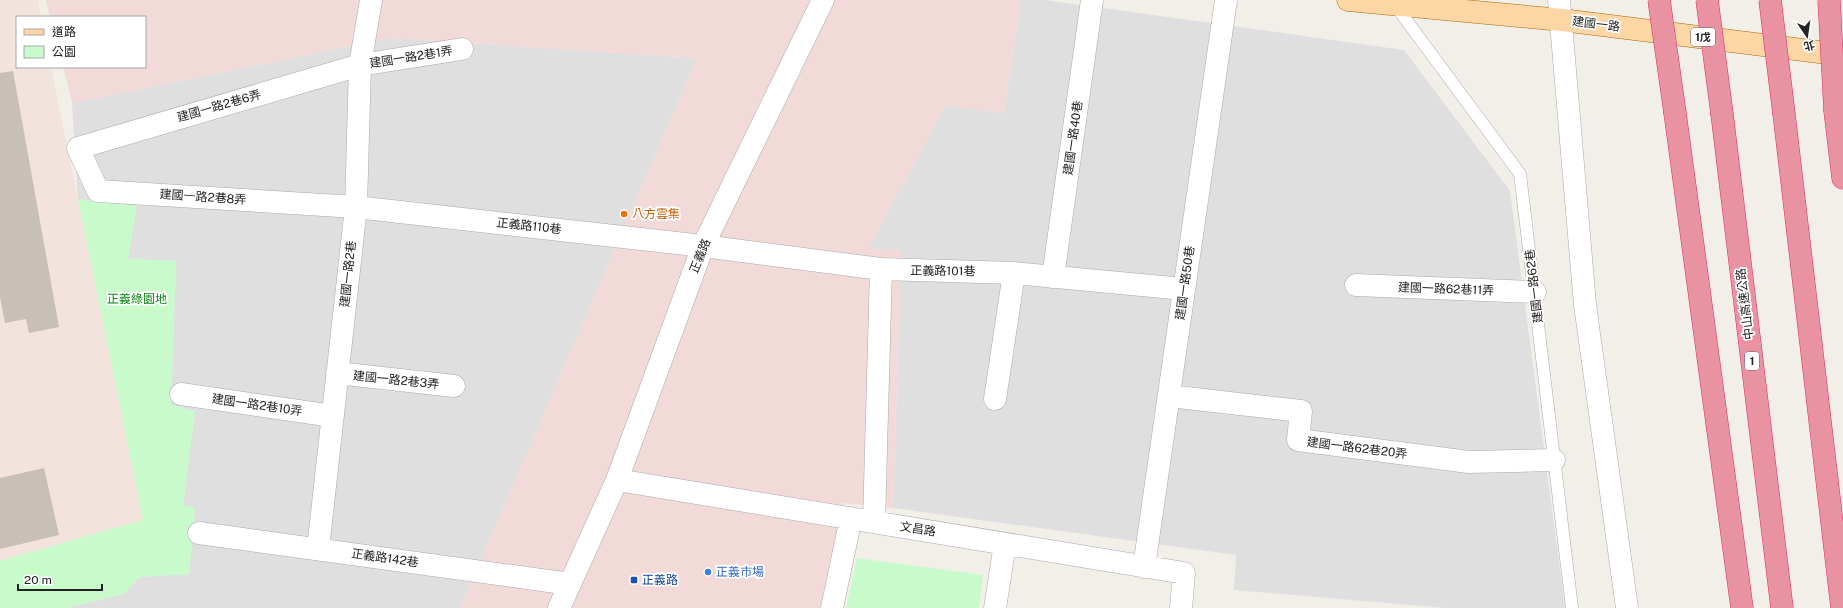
<svg xmlns="http://www.w3.org/2000/svg" width="1843" height="608" font-family="'Public Sans','Noto Sans TC',sans-serif">
  <style>
    .residential { fill: #e0dfdf }
    .commercial { fill: #f2dad9 }
    .military { fill: #f3e3dd }
    .park { fill: #c8facc }
    .building { fill: #c7bfb8 }
    .lines { fill: none; stroke-linecap: round; stroke-linejoin: round }
    .service-casing { stroke: #a9a9a9; stroke-width: 13 }
    .minor-casing { stroke: #a9a9a9; stroke-width: 23 }
    .tertiary-casing { stroke: #a9a9a9; stroke-width: 23 }
    .primary-casing { stroke: #a06b00; stroke-width: 23 }
    .motorway-casing { stroke: #dc2a67; stroke-width: 23 }
    .service { stroke: #fff; stroke-width: 12 }
    .minor { stroke: #fff; stroke-width: 22 }
    .tertiary { stroke: #fff; stroke-width: 22 }
    .primary { stroke: #fcd6a4; stroke-width: 22 }
    .motorway { stroke: #e892a2; stroke-width: 22 }
    .motorway-bridge-casing { stroke: #dc2a67; stroke-width: 23; stroke-linecap: butt }
    .motorway-bridge { stroke: #e892a2; stroke-width: 22 }
    .food-dot { fill: #e8710a; stroke: #fff; stroke-width: 1.5 }
    .shop-dot { fill: #3f7fe0; stroke: #fff; stroke-width: 1.5 }
    .transit-dot { fill: #1a4fb4; stroke: #fff; stroke-width: 1.5 }
    .labels { text-anchor: middle; stroke-width: 3.5; stroke-linejoin: round; paint-order: stroke }
    .shield { fill: #fff; stroke: #646464; stroke-width: 1 }
    .shield-label { font-size: 11px; font-weight: bold; fill: #222 }
    .street-label { font-size: 12px; fill: #222; stroke: #fff }
    .food-label { font-size: 12px; fill: #c56008; stroke: #fff; text-anchor: start }
    .park-label { font-size: 12px; fill: #0c8416; stroke: #fff }
    .shop-label { font-size: 12px; fill: #366cbe; stroke: #fff; text-anchor: start }
    .transit-label { font-size: 12px; fill: #164399; stroke: #fff; text-anchor: start }
  </style>
  <rect width="100%" height="100%" fill="#f2efe9"/>
  <!-- residential -->
  <path class="residential" d="M1021,0H1045L1404,50L1510,191L1565,608H1446L1234,590L1236,555L893,508L901,251L868,249L945,106L1004,113Z
    M391,38L697,58L460,608H67L123,594L140,577L189,574L195,508L183,505L195,411L171,405L176,261L128,259L136,206L78,199L72,103Z"/>
  <!-- commercial -->
  <path class="commercial" d="M46,0H1021L1004,113L945,106L868,249L901,251L893,508L843,503L820,608H460L697,58L391,38L72,103L63,67H145V17H50Z"/>
  <!-- military -->
  <path class="military" d="M0,0H38L41,17H17V67H51L143,520L0,561Z"/>
  <!-- park -->
  <path class="park" d="M78,199L137,206L128,259L176,261L171,405L195,411L183,505L195,508L189,574L140,577L123,594L67,608H0V561L143,520Z
    M857,558L983,575L979,608H846Z"/>
  <!-- building -->
  <path class="building" d="M13,71L59,327L29,333L26,319L5,323L0,297V73Z
    M44,468L59,535L0,549V478Z"/>
  <g class="lines">
    <defs>
      <path id="service" d="M1395,5L1520,174L1572,608"/>
      <path id="minor" d="M462,49L360,65L78,148L98,191L356,207L703,246L881,269L1014,273L1184,289
        M1053,277L1092,0
        M1356,285L1535,292
        M337,373L454,386
        M181,394L333,416
        M1169,396L1301,411L1298,440L1469,462L1554,460
        M995,399L1014,273
        M617,480L1184,573L1181,608
        M874,522L881,269
        M199,533L570,584
        M318,549L356,207L360,65L371,0
        M1144,567L1226,0
        M832,608L851,518
        M995,608L1005,544"/>
      <path id="tertiary" d="M1559,0L1585,305L1627,608
        M559,608L617,480L703,246L823,0"/>
      <path id="primary" d="M1348,0L1562,20L1843,55"/>
      <path id="motorway" d="M1835,111L1843,178
        M1675,113L1742,608
        M1722,114L1782,608
        M1784,114L1842,608"/>
    </defs>
    <!-- service casing -->
    <use href="#service" class="service-casing"/>
    <!-- minor casing -->
    <use href="#minor" class="minor-casing"/>
    <!-- tertiary casing -->
    <use href="#tertiary" class="tertiary-casing"/>
    <!-- primary casing -->
    <use href="#primary" class="primary-casing"/>
    <!-- motorway casing -->
    <use href="#motorway" class="motorway-casing"/>
    <!-- service -->
    <use href="#service" class="service"/>
    <!-- minor -->
    <use href="#minor" class="minor"/>
    <!-- tertiary -->
    <use href="#tertiary" class="tertiary"/>
    <!-- primary -->
    <use href="#primary" class="primary"/>
    <!-- motorway -->
    <use href="#motorway" class="motorway"/>
    <defs>
      <path id="motorway-bridge" d="M1659,0L1675,113
        M1707,0L1722,114
        M1770,0L1784,114
        M1829,0L1835,111"/>
    </defs>
    <!-- motorway-bridge casing -->
    <use href="#motorway-bridge" class="motorway-bridge-casing"/>
    <!-- motorway-bridge -->
    <use href="#motorway-bridge" class="motorway-bridge"/>
  </g>
  <!-- markers -->
  <circle class="food-dot" cx="624" cy="214" r="4"/>
  <circle class="shop-dot" cx="708" cy="572" r="4"/>
  <rect class="transit-dot" x="630" y="576" width="8" height="8" rx="2"/>
  <g class="labels">
    <!-- shield labels -->
    <g class="shield">
      <rect x="1691" y="28" width="24" height="18" rx="3"/>
      <rect x="1745" y="352" width="14" height="18" rx="3"/>
    </g>
    <g class="shield-label">
      <text x="1703" y="41">1戊</text>
      <text x="1752" y="365">1</text>
    </g>
    <!-- street labels -->
    <g class="street-label">
      <text transform="translate(1596 24) rotate(7)" y="4">建國一路</text>
      <text transform="translate(411 57) rotate(-9)" y="4">建國一路2巷1弄</text>
      <text transform="translate(219 106) rotate(-16)" y="4">建國一路2巷6弄</text>
      <text transform="translate(1073 138) rotate(-82)" y="4">建國一路40巷</text>
      <text transform="translate(203 197) rotate(4)" y="4">建國一路2巷8弄</text>
      <text transform="translate(529 226) rotate(6)" y="4">正義路110巷</text>
      <text transform="translate(700 256) rotate(-68)" y="4">正義路</text>
      <text transform="translate(943 271) rotate(1)" y="4">正義路101巷</text>
      <text transform="translate(348 274) rotate(-84)" y="4">建國一路2巷</text>
      <text transform="translate(1185 283) rotate(-82)" y="4">建國一路50巷</text>
      <text transform="translate(1534 286) rotate(-97)" y="4">建國一路62巷</text>
      <text transform="translate(1446 289) rotate(2)" y="4">建國一路62巷11弄</text>
      <text transform="translate(1745 304) rotate(-97)" y="4">中山高速公路</text>
      <text transform="translate(396 380) rotate(6)" y="4">建國一路2巷3弄</text>
      <text transform="translate(257 405) rotate(8)" y="4">建國一路2巷10弄</text>
      <text transform="translate(1357 448) rotate(7)" y="4">建國一路62巷20弄</text>
      <text transform="translate(918 529) rotate(9)" y="4">文昌路</text>
      <text transform="translate(385 558) rotate(8)" y="4">正義路142巷</text>
    </g>
    <!-- food labels -->
    <g class="food-label">
      <text x="632" y="218">八方雲集</text>
    </g>
    <!-- park labels -->
    <g class="park-label">
      <text x="137" y="303">正義綠園地</text>
    </g>
    <!-- shop labels -->
    <g class="shop-label">
      <text x="716" y="576">正義市場</text>
    </g>
    <!-- transit labels -->
    <g class="transit-label">
      <text x="642" y="584">正義路</text>
    </g>
  </g>
  <!-- legend -->
  <rect x="16" y="16" width="130" height="52" fill="#ffffff" stroke="#a7a7a7"/>
  <rect x="24" y="29" width="20" height="6" fill="#fcd6a4" stroke="#a7a7a7"/>
  <text x="52" y="36" font-size="12" fill="#222222">道路</text>
  <rect x="24" y="46" width="20" height="12" fill="#c8facc" stroke="#a7a7a7"/>
  <text x="52" y="56" font-size="12" fill="#222222">公園</text>
  <!-- north arrow -->
  <g transform="translate(1807 36) rotate(167)" stroke="#ffffff" stroke-width="3" paint-order="stroke">
  <path d="M0-3L7 15L0 10L-7 15Z" fill="#222222"/>
  <text y="-6" font-size="11" font-weight="bold" text-anchor="middle" fill="#222222">北</text>
  </g>
  <!-- scale -->
  <path d="M18 584v6h84v-6" fill="none" stroke="#222222" stroke-width="2"/>
  <text x="24" y="584" font-size="12" fill="#222222" stroke="#ffffff" stroke-width="3" paint-order="stroke">20 m</text>
</svg>
